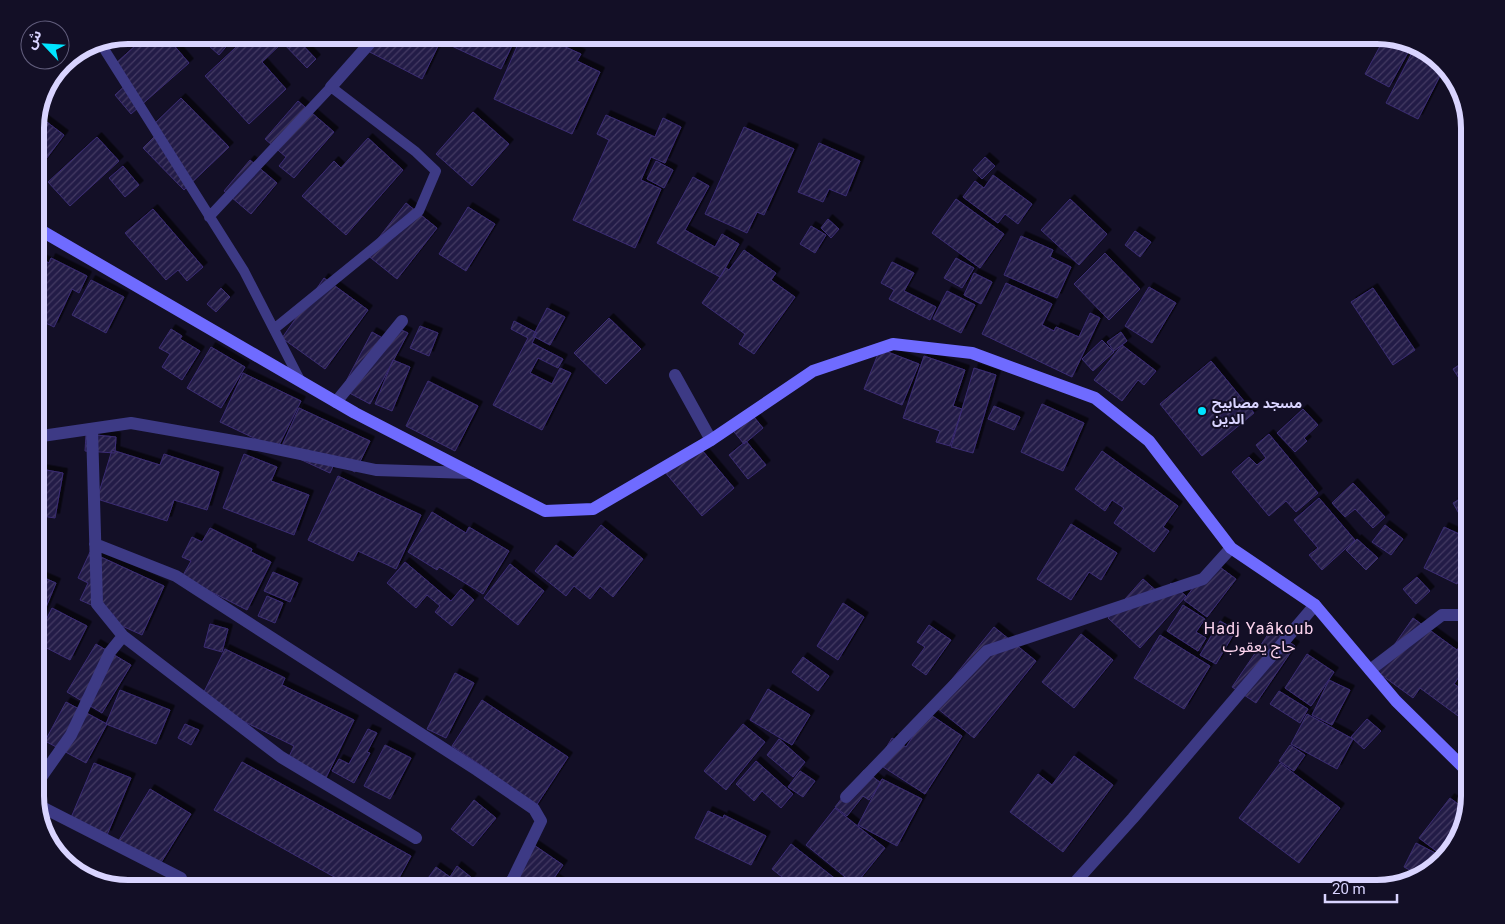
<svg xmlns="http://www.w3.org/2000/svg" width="1505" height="924" font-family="Roboto,'Noto Sans Arabic',sans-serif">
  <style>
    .building { fill: url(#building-hatch); stroke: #3b2d73; filter: url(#shadow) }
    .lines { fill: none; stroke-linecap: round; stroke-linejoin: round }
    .lane { stroke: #3d3a85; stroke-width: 10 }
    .street { stroke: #3d3a85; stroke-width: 12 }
    .secondary { stroke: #6f6bff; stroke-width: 12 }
    .poi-dot { fill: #00e5ff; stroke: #130f26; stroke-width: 2 }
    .labels { text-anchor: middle; stroke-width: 4; stroke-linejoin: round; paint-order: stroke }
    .poi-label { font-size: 14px; font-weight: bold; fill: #d9d4ff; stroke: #130f26; text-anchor: start }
    .quarter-label { font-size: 16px; letter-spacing: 1px; fill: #ffd6f0; stroke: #130f26 }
    .rim { fill: none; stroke: #d9d4ff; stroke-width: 6 }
  </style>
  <defs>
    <pattern id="building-hatch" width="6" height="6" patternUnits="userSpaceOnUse" patternTransform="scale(1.25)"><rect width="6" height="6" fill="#241b47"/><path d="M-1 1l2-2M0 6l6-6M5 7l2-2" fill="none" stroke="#433b63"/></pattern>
    <filter id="shadow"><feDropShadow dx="4.5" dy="-4.5" stdDeviation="0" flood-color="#0009"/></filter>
  </defs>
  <rect width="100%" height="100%" fill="#130f26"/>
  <!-- building -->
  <path class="building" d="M147,35H165L189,63L131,114L115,95L130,81L115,64Z
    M197,35H236L219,55Z
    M249,35H273L281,44L262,62L286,89L249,124L205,76Z
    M285,35H293L316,59L307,68L280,40Z
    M369,35H409L423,42L425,39L438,46L422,79L362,48Z
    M428,35H517L501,69Z
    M522,35H539L581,54L577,61L600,72L572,134L494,99Z
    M1385,37L1399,41L1411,47L1389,87L1365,74Z
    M1416,45L1424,48L1444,68L1418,119L1386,103Z
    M181,98L229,147L184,190L143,148L157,134L151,127Z
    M298,101L334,132L294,178L279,166L286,157L265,139Z
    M473,112L509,144L472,186L436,154Z
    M606,115L655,137L663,118L681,127L665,163L651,157L641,180L661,189L635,248L573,220L609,140L597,134Z
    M39,116L64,135L43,163L35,157V122Z
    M744,127L794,149L764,215L757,212L747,233L705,214Z
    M97,137L119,161L70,206L48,182Z
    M368,138L403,170L346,235L302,196L334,161L341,168Z
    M819,143L860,161L846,196L829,189L823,202L798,192Z
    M985,157L995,166L982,179L973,170Z
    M250,160L277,183L251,214L224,191Z
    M656,161L673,170L664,188L647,179Z
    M123,166L139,185L125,197L109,178Z
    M993,175L1032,204L1018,224L1005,214L998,223L963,197L975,181L984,188Z
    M693,177L709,186L685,230L715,247L722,234L739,244L720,277L657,243Z
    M956,199L1004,234L980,268L932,233Z
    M1070,199L1107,234L1079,265L1041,230Z
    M406,203L437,228L397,279L366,254Z
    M468,207L495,224L466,271L439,254Z
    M153,209L203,267L187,281L178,270L166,280L125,233Z
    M828,219L839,229L831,238L821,228Z
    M811,226L826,235L815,253L800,244Z
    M1135,231L1151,242L1140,257L1125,245Z
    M1021,236L1053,250L1050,257L1071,267L1057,298L1004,275Z
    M744,250L776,273L771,280L795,297L754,354L739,344L745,334L702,303L726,268L729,270Z
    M1105,253L1140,289L1109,320L1074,284Z
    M35,256L49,263L51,258L87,276L79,293L72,289L54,327L35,318Z
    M956,258L974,268L962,288L944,278Z
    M892,262L914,273L904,291L936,307L930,320L889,299L894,290L881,283Z
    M974,273L992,282L981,304L964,295Z
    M324,278L368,310L325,369L282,338Z
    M91,280L124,297L106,333L72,315Z
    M1006,283L1052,304L1042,325L1054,331L1056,327L1079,337L1090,313L1100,318L1072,377L982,334Z
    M1149,287L1176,303L1152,343L1125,326Z
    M221,288L230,297L216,312L207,304Z
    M1373,288L1415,350L1393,365L1351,302Z
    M947,291L975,305L961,333L933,319Z
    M547,308L565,317L550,345L533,336Z
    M609,318L641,349L606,384L574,353Z
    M514,321L537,333L532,343L563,359L558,368L538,358L530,373L552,384L560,368L571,373L542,430L493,405L528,338L511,329Z
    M393,326L408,333L370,404L342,389L372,332L386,340Z
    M420,326L438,333L429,356L410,348Z
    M171,329L182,336L180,339L200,351L182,380L162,367L170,354L159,348Z
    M1121,332L1127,341L1114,351L1107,342Z
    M1102,340L1114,352L1093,371L1082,359Z
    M1122,345L1156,371L1144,385L1138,380L1122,401L1094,380Z
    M211,347L245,367L221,408L187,388Z
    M880,349L919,364L902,405L864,389Z
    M924,356L965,370L953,406L962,409L950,446L936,442L940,431L903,418Z
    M1470,358V382L1464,386L1453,369Z
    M393,360L410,367L392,411L375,404Z
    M1211,361L1254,413L1202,456L1160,404Z
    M974,368L996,375L973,453L951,447Z
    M243,373L301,401L277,449L220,422Z
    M428,381L478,406L455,451L406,426Z
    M1042,404L1084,423L1063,471L1021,452Z
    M994,406L1020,417L1014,430L988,419Z
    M299,408L370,441L355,472L335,462L330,473L280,450Z
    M1303,409L1318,425L1304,438L1307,441L1295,452L1277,433Z
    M749,411L763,428L744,444L730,427Z
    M86,434L116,437L115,453L85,451Z
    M1269,434L1318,493L1296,512L1286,501L1269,516L1232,472L1249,457L1257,465L1266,458L1256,445Z
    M746,441L766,465L748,479L729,455Z
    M696,443L734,488L702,516L664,471Z
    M112,450L160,465L164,454L219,472L207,510L174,500L167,521L97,499Z
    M1102,451L1178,506L1163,527L1169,531L1154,552L1114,523L1124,508L1112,500L1105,511L1075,489Z
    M244,454L277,467L271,481L309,495L294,535L223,508Z
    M35,468L63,473L55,518L35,515Z
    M338,476L421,515L396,569L358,551L353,561L308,540Z
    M1353,483L1385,517L1373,528L1355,509L1345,517L1332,503Z
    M1470,493V533L1453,503Z
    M1319,498L1355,540L1322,570L1309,555L1318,548L1294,520Z
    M432,512L466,533L469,527L509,551L483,594L439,567L437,570L408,552Z
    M1071,524L1117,553L1101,580L1089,572L1071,600L1037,579Z
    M601,525L643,559L613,597L600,586L590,599L574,586L566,596L535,571L556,545L573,558Z
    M1385,525L1403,539L1391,555L1372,542Z
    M1444,527L1470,539V559L1457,584L1424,568Z
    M210,528L252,549L251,552L271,562L247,610L182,577L191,561L182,557L192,537L202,542Z
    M1357,539L1378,558L1366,570L1346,550Z
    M90,552L164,586L142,635L111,621L114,615L80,600L88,583L78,578Z
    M405,562L451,601L461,589L474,600L452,626L435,612L440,606L427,595L416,608L387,583Z
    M1213,562L1236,579L1207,617L1184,600Z
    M510,564L544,591L518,625L484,598Z
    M273,572L298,583L290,602L264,591Z
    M35,574L56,583L37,629L35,628Z
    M1417,577L1430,591L1416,604L1403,589Z
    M1143,579L1160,594L1171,583L1186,596L1140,648L1108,618Z
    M267,596L283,603L275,623L258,616Z
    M843,603L864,617L838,660L817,646Z
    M1183,605L1205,619L1196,632L1206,638L1198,651L1167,631Z
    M52,608L87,626L70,660L35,642Z
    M1413,618L1457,650L1467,637L1470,639V664L1469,663L1454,684L1470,695L1469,724L1420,688L1413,698L1376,671Z
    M1220,621L1236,630L1216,664L1200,655Z
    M210,624L228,629L222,652L204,647Z
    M929,625L951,640L926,675L912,665L925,647L917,642Z
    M994,627L1036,661L974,738L932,704Z
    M1271,630L1295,646L1256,703L1232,687Z
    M1081,634L1113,660L1074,708L1042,682Z
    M1160,635L1210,666L1184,709L1134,678Z
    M35,643L44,647L39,657L35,656Z
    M96,644L131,665L102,713L67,692Z
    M225,649L285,678L282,685L354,720L323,784L285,765L294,746L200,700Z
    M1307,654L1334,672L1311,706L1285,688Z
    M803,657L829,676L818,691L792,672Z
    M455,673L474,683L446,738L427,729Z
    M1329,680L1350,690L1332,725L1312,715Z
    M768,689L810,715L792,745L750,720Z
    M120,690L170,710L156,744L106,724Z
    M1279,691L1308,709L1300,723L1270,704Z
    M35,698L42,702L35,715Z
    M482,700L568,757L534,809L484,776L488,770L452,746Z
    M66,702L107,724L86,763L45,741Z
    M928,713L962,736L925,794L877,763L892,738L906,747Z
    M1307,714L1353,739L1337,769L1291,744Z
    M1367,719L1381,731L1364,749L1351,737Z
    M185,724L199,730L191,745L178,738Z
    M743,724L765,742L726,790L704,771Z
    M368,729L377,733L367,752L370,753L354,783L332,771L339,759L349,764Z
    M779,739L805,762L793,777L767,755Z
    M385,745L411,758L390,799L364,786Z
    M1290,745L1305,755L1294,771L1279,761Z
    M1074,756L1113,785L1063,852L1010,812L1038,774L1052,785Z
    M756,761L793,794L781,808L762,791L754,801L736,784Z
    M242,762L411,856L393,889H342L345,883L214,810Z
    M94,763L131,778L107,835L70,820Z
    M1280,763L1340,808L1299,863L1239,818Z
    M864,770L881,783L869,800L863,796L847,816L835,807Z
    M800,771L815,781L803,797L788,787Z
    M882,779L922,799L897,846L858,825Z
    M150,789L191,814L157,869L116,845Z
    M1450,798L1466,810L1464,818L1439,853L1419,838Z
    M474,800L496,818L473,846L451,829Z
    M835,808L885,848L855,885L806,845Z
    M708,811L723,818L724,815L766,836L751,865L695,838Z
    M531,843L563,865L554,878L570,889H514L504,882Z
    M1416,843L1443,857L1423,877L1404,867Z
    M791,844L847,888L846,889H797L772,869Z
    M457,866L472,878L464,889H436L426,881L436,867L450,877Z"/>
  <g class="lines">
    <!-- lane -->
    <path class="lane" d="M99,41L244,271L301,382
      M209,217L331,87L416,152L436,171L419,211L274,329"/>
    <!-- street -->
    <path class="street" d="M331,87L377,35
      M675,375L711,440
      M336,402L402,321
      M92,429L97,604L123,636L281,757L416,838
      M35,437L131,423L257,445L376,470L471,473
      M95,544L176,576L477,770L534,809L541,821L508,889
      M1370,670L1442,615H1470
      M35,786L71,735L110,652L123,636
      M846,797L987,651L1203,579L1231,548
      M36,804L181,878
      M1069,889L1133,818L1315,605"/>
    <!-- secondary -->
    <path class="secondary" d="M35,227L355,413L545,511L593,509L711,440L813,371L893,344L972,353L1095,398L1149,441L1231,548L1315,605L1396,701L1470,774"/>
  </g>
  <!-- markers -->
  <circle class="poi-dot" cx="1202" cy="411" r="5"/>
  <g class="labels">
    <!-- poi labels -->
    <g class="poi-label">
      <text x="1212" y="408">مسجد مصابيح<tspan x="1212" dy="16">الدين</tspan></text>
    </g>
    <!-- quarter labels -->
    <g class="quarter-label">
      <text x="1259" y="634">Hadj Yaâkoub<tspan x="1259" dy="18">حاج يعقوب</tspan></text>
    </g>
  </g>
  <!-- crop -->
  <path d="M0 0H1505V924H0ZM128 44H1377A84 84 0 0 1 1461 128V796A84 84 0 0 1 1377 880H128A84 84 0 0 1 44 796V128A84 84 0 0 1 128 44Z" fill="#130f26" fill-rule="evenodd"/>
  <path class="rim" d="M128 44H1377A84 84 0 0 1 1461 128V796A84 84 0 0 1 1377 880H128A84 84 0 0 1 44 796V128A84 84 0 0 1 128 44Z"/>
  <!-- north arrow -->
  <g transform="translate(45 45) rotate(295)"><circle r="24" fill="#130f26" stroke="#625e7d"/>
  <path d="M0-4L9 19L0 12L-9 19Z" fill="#00e5ff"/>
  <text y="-8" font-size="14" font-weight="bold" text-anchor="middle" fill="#d9d4ff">ش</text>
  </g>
  <!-- scale -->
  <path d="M1325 894v8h72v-8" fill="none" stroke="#d9d4ff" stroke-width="2.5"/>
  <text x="1332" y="894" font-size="15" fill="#d9d4ff" stroke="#130f26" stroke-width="4" paint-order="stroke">20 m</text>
</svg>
